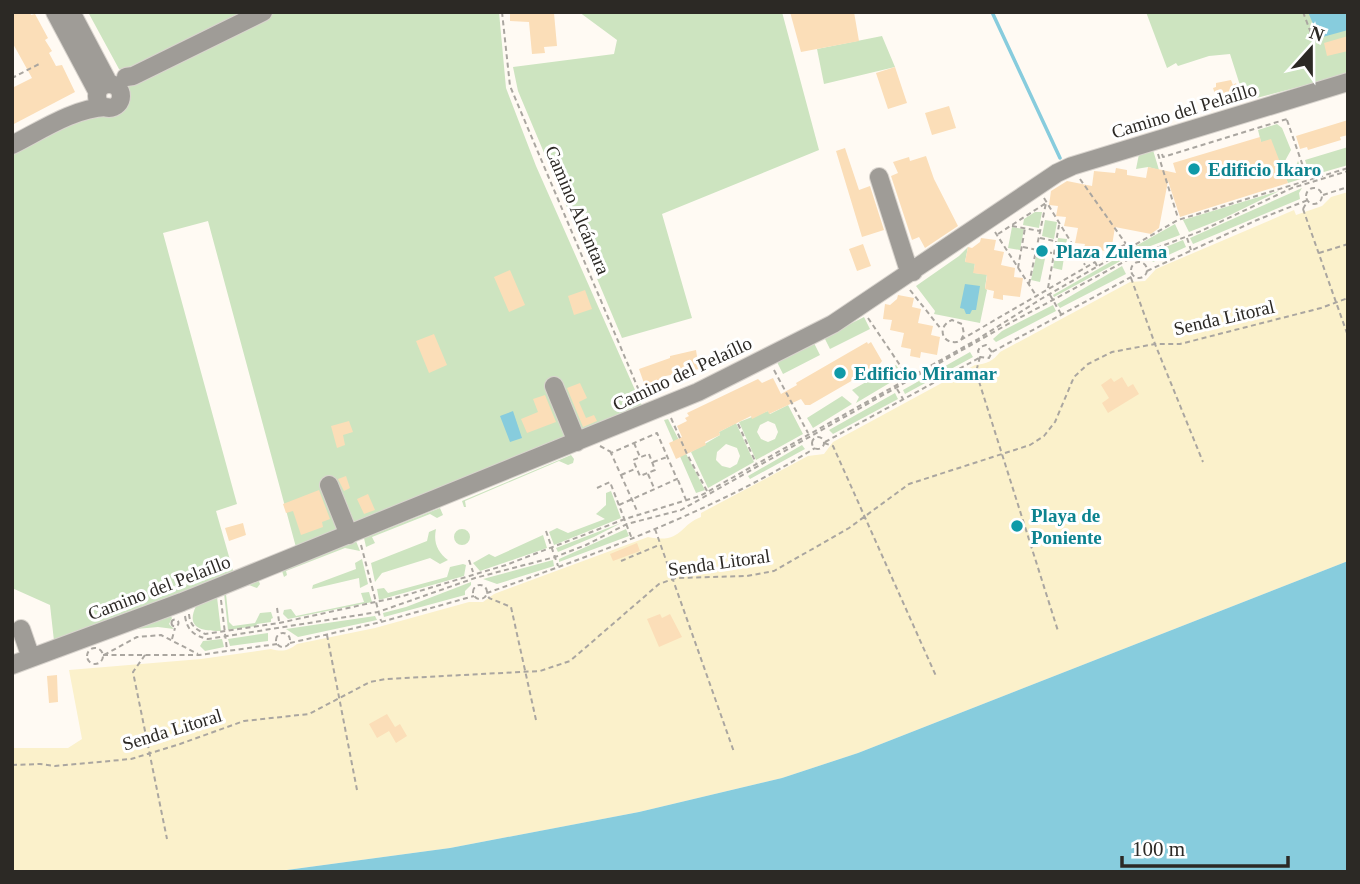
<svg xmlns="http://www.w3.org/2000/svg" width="1360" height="884" font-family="Georgia,serif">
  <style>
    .green { fill: #cde4c0; fill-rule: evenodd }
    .sand { fill: #fbf1cb }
    .water { fill: #87ccdd }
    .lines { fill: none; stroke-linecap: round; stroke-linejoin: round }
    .stream { stroke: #87ccdd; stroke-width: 3.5 }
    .building { fill: #fbdeb8 }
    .minor-casing { stroke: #d9d4ce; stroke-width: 20 }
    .path { stroke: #aaa6a0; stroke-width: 2; stroke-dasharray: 5 3.5; stroke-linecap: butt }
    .minor { stroke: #9f9c97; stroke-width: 18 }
    .path-bridge { stroke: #aaa6a0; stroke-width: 2; stroke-dasharray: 5 3.5; stroke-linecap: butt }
    .culture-dot { fill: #0f9aa8; stroke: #fff; stroke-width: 2.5 }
    .labels { text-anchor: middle; stroke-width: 6; stroke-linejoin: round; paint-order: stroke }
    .street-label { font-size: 19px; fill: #2c2925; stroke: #fff }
    .culture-label { font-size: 19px; font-weight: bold; fill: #0d838f; stroke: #fff; text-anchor: start }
  </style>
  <rect width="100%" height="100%" fill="#fffaf3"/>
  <!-- green -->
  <path class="green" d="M88,12H253L126,72L119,69Z
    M271,12H499L506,88L536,166L643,408L297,551L208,221L163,233L237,504L216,511L234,574L54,641L50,605L12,588V155L90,115L114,114L125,103L126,87L150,72Z
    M579,12H782L819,150L662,214L692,318L622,338L518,91L513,67L614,54L617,40Z
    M1146,12H1348V74L1245,101L1230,54L1209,56L1178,66L1176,63L1167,68Z
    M882,36L895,67L824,84L817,49Z
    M1277,124L1282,128L1291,150L1280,170L1261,142L1258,130Z
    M1348,147V165L1310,176L1305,160Z
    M1153,150L1159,170L1148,167L1136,169L1139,154Z
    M1298,161L1304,178L1288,183L1283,172L1295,168Z
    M1302,188L1299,193L1300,199L1193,244L1190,238Z
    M1279,191L1222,219L1189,232L1183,220Z
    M1035,212H1042L1039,228L1023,225L1024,219Z
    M1045,220L1057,222L1054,239L1042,236Z
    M1175,224L1180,235L1137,251L1134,247Z
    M1012,227L1024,229L1020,250L1008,248Z
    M1058,238L1067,239L1062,270L1053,268Z
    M1183,240L1186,247L1153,262L1148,254Z
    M968,247L965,262H975L974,273L987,274L985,288L987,290L980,323L934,314L935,311L916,286L959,256Z
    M1037,252L1046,254L1040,282L1031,280Z
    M1126,253L1128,257L1054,297L1053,295Z
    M1122,266L1126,274L1060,308L1057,304Z
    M1053,305L1056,311L996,342L993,339L1002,331Z
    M864,317L870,329L830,349L824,337Z
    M814,343L820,355L783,374L777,362Z
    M970,352L973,357L905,394L903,390Z
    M896,365L903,375L856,403L859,397L852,390Z
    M895,393L898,399L833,434L829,430Z
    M842,396L852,404L813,428L807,418Z
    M788,405L803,434L756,460L739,422L768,411L770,414ZM768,421L775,424L778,432L775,439L768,442L761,439L757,432L760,425Z
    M668,419L705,490L696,493L664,420Z
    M736,423L754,462L708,488L691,452L720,435L719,432ZM726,444L737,448L740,456L737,464L730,468L722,466L716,460L717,452Z
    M802,445L805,449L750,479L748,476Z
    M571,455L574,459L573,463L568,465L559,461L465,501L466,507H464L462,501Z
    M611,491L621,518L554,545L549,532L557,528L568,533L605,519L596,514L606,505V493Z
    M440,508L443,515L437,518L430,514L372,537L375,543L366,547L364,538Z
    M621,523L594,537L558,552L556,548Z
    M436,529C433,543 438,552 448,560L440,564L430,558L382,573L375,582L371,563L427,541L429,532Z
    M626,529L629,536L559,562V559Z
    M454 537a8 8 0 1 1 16 0a8 8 0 1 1-16 0Z
    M543,535L547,548L480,571L473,563L489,554L495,557Z
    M356,541L360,551L345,548L286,571L287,575L284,577L282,571Z
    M362,559L368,584L360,588L359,578L312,589L313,585L356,569L355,563Z
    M553,560L554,566L497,584L483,579Z
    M463,564L466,565L464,576L379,600L377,589L384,588L388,593L447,577L450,567Z
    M258,579L260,584L257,588L249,585L226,594L229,622L233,626L255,623L260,613L271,612L273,618L271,619V622L257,624L256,626L228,630L224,593Z
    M471,582V585L465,591V595L384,617L383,613L406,607Z
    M369,592L372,602L288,619L283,614L284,610L291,609L296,616L364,602L361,593Z
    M217,597L221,631C203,631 185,629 196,606Z
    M170,615L172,618L169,624L174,629L158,627L136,629Z
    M375,616L377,620L298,637L286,629Z
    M268,633V641L230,646L228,639Z
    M222,639L224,647L205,651L200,646L203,641Z"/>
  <!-- sand -->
  <path class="sand" d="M1348,192V561L858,753L782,778L639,812L450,848L272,872H12V748H68L82,739L69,670L201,659L271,649C282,652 288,651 297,644L375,628L469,602H483L494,594L648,537C682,544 678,526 701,517V513L808,456L824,454L833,442L975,365C987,364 993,361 1000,352L1130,282L1145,281L1156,269L1294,210L1296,215L1322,206L1331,197Z"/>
  <!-- water -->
  <path class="water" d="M1308,12H1348V30L1319,38Z
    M965,284L980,286L976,310H972L970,314H966L964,309L960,308Z
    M513,411L522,438L510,442L500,416Z
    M1348,561V872H272L450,848L639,812L782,778L858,753Z"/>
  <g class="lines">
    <!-- stream -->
    <path class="stream" d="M992,12L1060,158"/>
  </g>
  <!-- building -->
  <path class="building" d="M12,12H30L31,15L35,14L48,38L45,40L52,51L49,53L56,66L62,65L75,92L12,125V88L32,78L12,42Z
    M510,12L554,13L557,46L544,47L545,53L532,54L529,22L510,21Z
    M790,12H854L859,41L801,52Z
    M1348,36V51L1327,56L1324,43Z
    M895,67L907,103L888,109L876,73Z
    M1231,80L1233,85L1236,83L1240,94L1218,103L1213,88L1216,87V83Z
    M949,106L956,128L932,135L925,113Z
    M1348,120V135L1340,137L1341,140L1308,150L1307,147L1300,149L1296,136Z
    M1260,137L1261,142L1271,139L1288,183L1180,217L1168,181L1159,228L1151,234L1115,227L1111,252L1094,249L1093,254L1083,252L1085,244L1075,243L1078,228L1064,226L1066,217L1056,216L1058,206L1049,205L1051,191L1067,181L1092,186L1094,171L1115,173L1116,168L1127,170V175L1146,178L1148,167L1176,173L1173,163Z
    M845,148L859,190L870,186L884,230L862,237L836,151Z
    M926,156L934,179L958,226L925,248L919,237L912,240L891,176L898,173L893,162L909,157L910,161Z
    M981,238L996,240L994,250L1004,252L1001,265L1015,268L1014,277L1023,278L1020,297L1003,295V300L993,298L994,291L985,289L987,275L973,273L975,264L965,262L968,247L972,248L980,242Z
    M863,244L871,266L857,271L849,249Z
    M510,270L525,305L509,312L494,277Z
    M585,290L592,309L574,315L568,296Z
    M898,295L914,298L912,307L921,309L918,323L933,326L931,335L940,337L937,355L921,352L920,358L910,356L911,349L901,347L904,333L890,330L892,320L883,319L885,304L890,305L897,299Z
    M434,334L447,365L429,373L416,341Z
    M867,342L868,344L871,342L882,361L879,365L810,405H805L801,399L769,414L768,411L752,419L751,416L719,432L720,435L705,442L706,445L676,459L669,443L682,437L677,426L687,421L685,418L689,416L687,413L758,379L762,383L773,378L781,394L797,385L796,383Z
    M696,350L699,369L661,377L662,380L645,386L639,369L670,358V356Z
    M1122,377L1128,387L1133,384L1139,394L1108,413L1102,403L1109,398L1101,385L1111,378L1114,382Z
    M580,383L587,398L579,402L586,418L594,415L597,421L583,427L567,388Z
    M545,395L556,422L527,433L521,419L538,412L533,399Z
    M349,421L353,432L343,435L345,445L337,448L331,426Z
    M346,476L350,488L344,491L338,479Z
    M319,490L330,519L322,522L323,527L301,535L293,511L286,513L283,504Z
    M368,494L375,510L364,514L357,499Z
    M243,523L246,535L229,541L225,528Z
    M637,543L640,551L613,561L610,554Z
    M660,614L662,618L670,614L682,637L659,647L647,619Z
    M57,675L58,702L49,703L47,676Z
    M387,714L395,727L400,724L407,736L396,743L389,731L377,738L369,724Z"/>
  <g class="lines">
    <defs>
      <path id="minor" d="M55,12L97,91
        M71,12L109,84
        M126,77L133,76L263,12
        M97 96a12 12 0 1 1 24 0a12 12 0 1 1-24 0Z
        M12,145C40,131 74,108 106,107
        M879,177L907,265L913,272
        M554,386L577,442
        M329,485L349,535
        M21,629L31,658
        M12,665L182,602L698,392L833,324L1057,173L1072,166L1348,82"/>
    </defs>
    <!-- minor casing -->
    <use href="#minor" class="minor-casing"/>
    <!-- path -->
    <path class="path" d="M502,12L510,86L643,400
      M1303,12L1314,41
      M12,75L14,77L41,63
      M1287,120L1307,178
      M1158,154L1178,218
      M1162,154L1163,157L1287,119
      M1080,179L1126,244
      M1306 196a8 8 0 1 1 16 0a8 8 0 1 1-16 0Z
      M1323,195L1348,187
      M1044,198L1085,265
      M1303,209L1308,200
      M1012,226L1040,231
      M995,232L1037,297
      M998,234L1046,203
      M1040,238L1055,241
      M1187,238L1191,250
      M1023,247L1052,253
      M1319,253L1348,244
      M1131 270a8 8 0 1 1 16 0a8 8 0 1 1-16 0Z
      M1097,266L1095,262L1126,244
      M1018,268L1025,228
      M1147,271L1257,220L1308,200
      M1131,278L1155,344L1203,462
      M1029,284L1046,203
      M1048,288L1059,225
      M910,290L941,329
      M1050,295L1061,314
      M868,318L908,377
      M961,340L964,334L962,324L952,320C937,326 941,344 957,342L1095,262
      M992,352L986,345L980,347L978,351L980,357L989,358L992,352L1133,276
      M980,357L976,372L1058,631
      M774,370L808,433
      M897,389L903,399
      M671,418L687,454L707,491
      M738,424L756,463
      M812 443a6 6 0 1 1 12 0a6 6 0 1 1-12 0Z
      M825,442L979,358
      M634,443L640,457
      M824,443L833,446L936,676
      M600,446L611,452
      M649,454L655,470L640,476L633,460Z
      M653,462L667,457
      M648,474L654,488
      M621,475L635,469
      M678,480L686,500
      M597,488L610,482L632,539
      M619,505L677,479L657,433L611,453L638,513
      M655,529L734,752
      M546,531L558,566
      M361,545L381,621
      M469,560L473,572
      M621,561L659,545
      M473 592a7 7 0 1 1 14 0a7 7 0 1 1-14 0Z
      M221,600L227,650
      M277,608L279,621
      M189,614C190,626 196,629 205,634L279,623L403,596L506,565L625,519L700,496L978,339L1041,299L1178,220L1348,168
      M185,616C187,630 194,636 208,639L378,612L475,578L555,557L586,545L627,524L681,510L1008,324L1133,257L1201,231L1292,188L1348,171
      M171.5 623a3.5 3.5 0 1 1 7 0a3.5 3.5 0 1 1-7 0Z
      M276 640a7 7 0 1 1 14 0a7 7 0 1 1-14 0Z
      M327,635L357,790
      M172,639L175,628
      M290,643L381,622L474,596
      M87 656a8 8 0 1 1 16 0a8 8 0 1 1-16 0Z
      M103,655H199L277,644
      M104,655L137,637L161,635L198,654
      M145,655L133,672L167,839
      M536,720L511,607L489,598L487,593C598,553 714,511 815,448
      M12,765L40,764L55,766L131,759L180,744L244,721L309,714L370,682L386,679L540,671L570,661L659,584L676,578L747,576L774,571L849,528L909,484L1030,445L1044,436L1055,422L1074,377L1088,364L1112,352L1155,344H1180L1321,308L1348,298"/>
    <!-- minor -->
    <use href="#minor" class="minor"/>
    <!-- path-bridge -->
    <path class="path-bridge" d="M1303,209L1348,336"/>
  </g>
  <!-- markers -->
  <g class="culture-dot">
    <circle cx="1194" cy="169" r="7"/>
    <circle cx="1042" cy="251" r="7"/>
    <circle cx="840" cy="373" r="7"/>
    <circle cx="1017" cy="526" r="7"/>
  </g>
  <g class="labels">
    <!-- street labels -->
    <g class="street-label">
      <text transform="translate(1184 110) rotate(-17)" y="7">Camino del Pelaíllo</text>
      <text transform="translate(578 210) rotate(67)" y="7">Camino Alcántara</text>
      <text transform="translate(1224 317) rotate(-13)" y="7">Senda Litoral</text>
      <text transform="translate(682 373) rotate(-25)" y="7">Camino del Pelaíllo</text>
      <text transform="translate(719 562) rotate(-8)" y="7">Senda Litoral</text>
      <text transform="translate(159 587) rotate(-21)" y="7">Camino del Pelaíllo</text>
      <text transform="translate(172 729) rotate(-17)" y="7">Senda Litoral</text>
    </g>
    <!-- culture labels -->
    <g class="culture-label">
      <text x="1208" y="176">Edificio Ikaro</text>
      <text x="1056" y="258">Plaza Zulema</text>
      <text x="854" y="380">Edificio Miramar</text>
      <text x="1031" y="522">Playa de<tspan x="1031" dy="22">Poniente</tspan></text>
    </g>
  </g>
  <!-- border -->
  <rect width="1360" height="884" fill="none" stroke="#2c2925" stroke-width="28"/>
  <!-- north arrow -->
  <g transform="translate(1311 49) rotate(21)" stroke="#ffffff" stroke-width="5" paint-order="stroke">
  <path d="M0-5L12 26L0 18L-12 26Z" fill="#2c2925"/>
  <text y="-10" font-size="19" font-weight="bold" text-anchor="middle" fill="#2c2925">N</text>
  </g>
  <!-- scale -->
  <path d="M1122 856v10h166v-10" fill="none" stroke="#2c2925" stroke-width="3.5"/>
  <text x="1132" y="856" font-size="21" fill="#2c2925" stroke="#ffffff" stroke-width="5" paint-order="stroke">100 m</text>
</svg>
